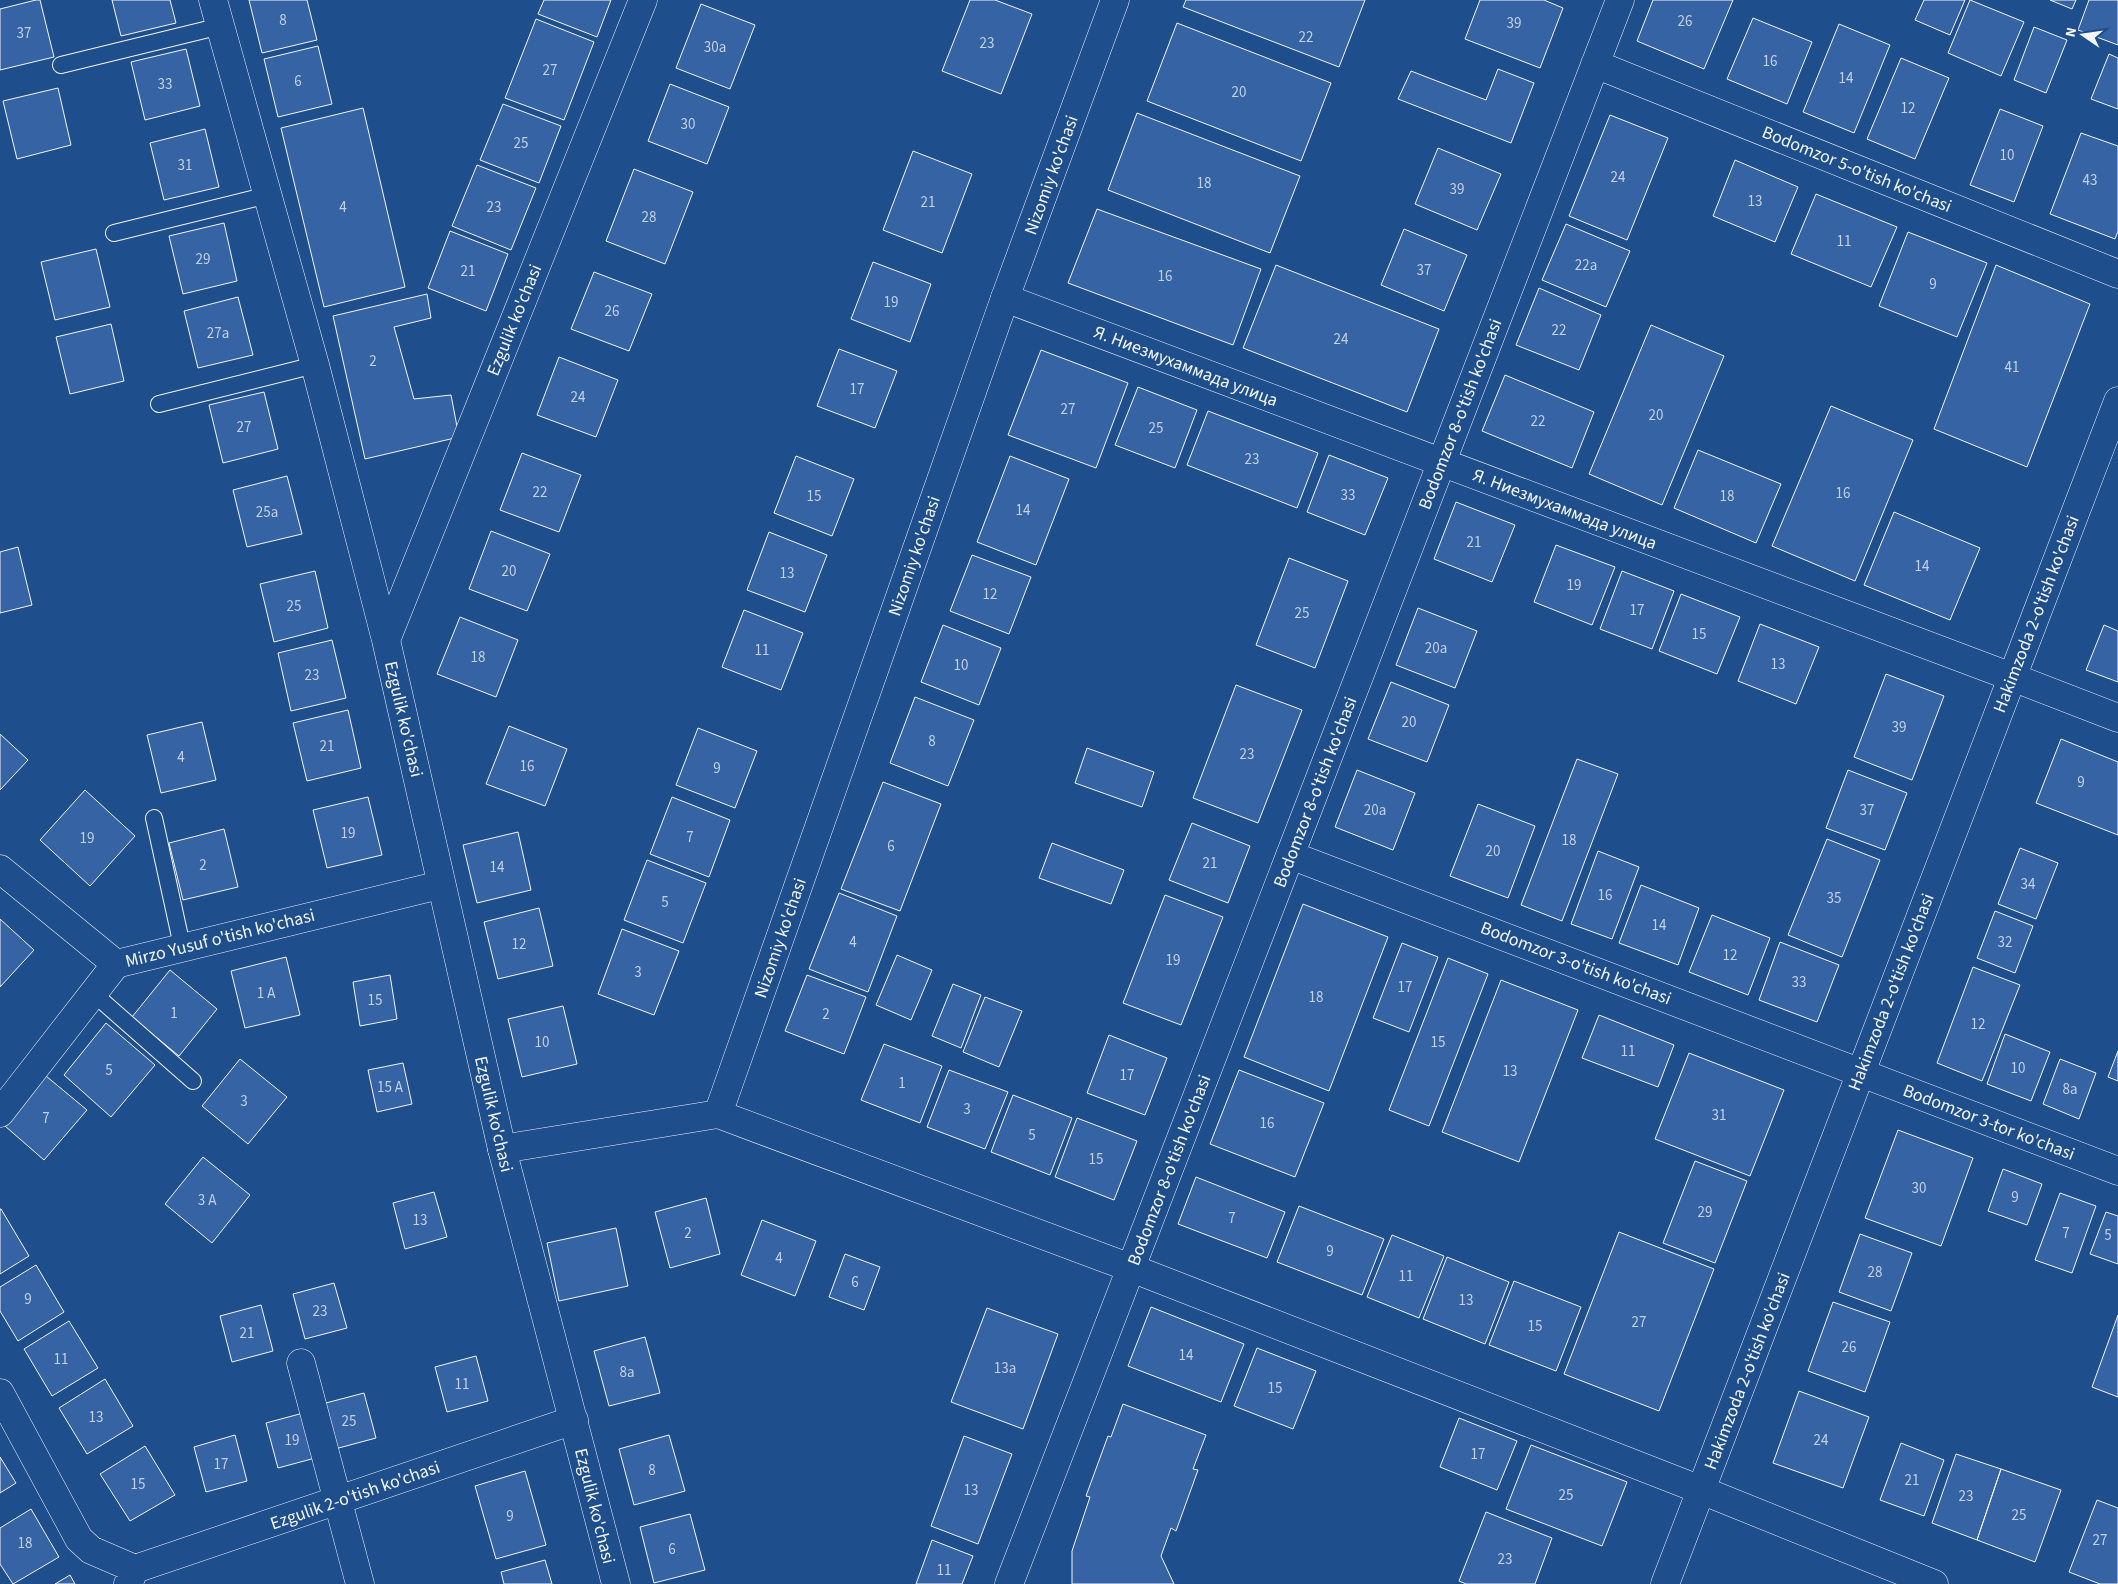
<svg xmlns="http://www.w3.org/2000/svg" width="2118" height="1584" font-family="'Source Sans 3',sans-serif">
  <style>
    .building { fill: #3563a3; stroke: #f2f6ff }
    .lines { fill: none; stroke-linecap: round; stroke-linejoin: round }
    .lane-casing { stroke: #f2f6ff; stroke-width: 18 }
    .street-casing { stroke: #f2f6ff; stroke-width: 29 }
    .secondary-casing { stroke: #f2f6ff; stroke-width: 29 }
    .lane { stroke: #1f4e8c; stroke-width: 16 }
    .street { stroke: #1f4e8c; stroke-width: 28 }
    .secondary { stroke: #1f4e8c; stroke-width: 28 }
    .labels { text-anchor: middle; stroke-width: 4; stroke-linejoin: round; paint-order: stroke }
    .number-label { font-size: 15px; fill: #c3d1e8 }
    .street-label { font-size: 18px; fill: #f2f6ff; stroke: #1f4e8c }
  </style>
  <rect width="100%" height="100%" fill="#1f4e8c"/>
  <!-- building -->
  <path class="building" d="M36,0H40L54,57L0,70V9Z
    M112,0H170L176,23L121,36Z
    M249,0H307L317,40L262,53Z
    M544,0H611L597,37L538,14Z
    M970,0H995L1032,14L1001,94L942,71Z
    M1186,0H1365L1339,67L1183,7Z
    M1480,0H1544L1563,8L1540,68L1465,39Z
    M1653,0H1733L1704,69L1637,41Z
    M1924,0H1965L1950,35L1915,20Z
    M1970,0L2024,22L2001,76L1948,53Z
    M2050,0H2076L2072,9Z
    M2089,0H2118V45L2078,30Z
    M701,4L755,25L730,89L676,68Z
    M1753,18L1812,42L1787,104L1727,79Z
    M536,19L594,42L564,120L505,98Z
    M1177,23L1331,83L1301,161L1147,101Z
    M1839,24L1890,45L1854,133L1803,112Z
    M2034,27L2067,40L2046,93L2014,80Z
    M318,46L332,104L278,117L264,59Z
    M186,49L200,106L145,120L131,62Z
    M2109,54L2118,58V109L2091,99Z
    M1901,58L1949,78L1915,159L1867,139Z
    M1498,69L1534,83L1511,143L1398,99L1411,71L1486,100Z
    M670,84L729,107L707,164L648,141Z
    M58,88L71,145L17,159L3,101Z
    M503,104L561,126L539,183L480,160Z
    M363,108L405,287L324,307L281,128Z
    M2000,109L2043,126L2014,202L1970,185Z
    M1137,113L1300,176L1270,253L1108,190Z
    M1610,115L1668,138L1627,240L1569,216Z
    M205,129L219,187L164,200L150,143Z
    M2081,133L2118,146V231L2115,239L2050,214Z
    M1438,148L1501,174L1477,230L1415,204Z
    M913,151L972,174L942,253L883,230Z
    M1735,160L1798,187L1775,242L1713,216Z
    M477,165L536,188L511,250L452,226Z
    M634,169L693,192L665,264L606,241Z
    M1816,194L1897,227L1871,287L1791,254Z
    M1097,209L1261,269L1233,345L1068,283Z
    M224,223L237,281L183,294L169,236Z
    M1566,224L1630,251L1606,307L1542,280Z
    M1404,229L1467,255L1444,311L1381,285Z
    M450,231L508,254L486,311L428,288Z
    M1908,232L1987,263L1957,337L1879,306Z
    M96,249L110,307L55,320L41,262Z
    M873,262L931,284L910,342L851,319Z
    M1276,265L1439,329L1407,412L1243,348Z
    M1996,265L2090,304L2027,467L1934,429Z
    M594,272L652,294L629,351L571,329Z
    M1539,288L1601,315L1579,370L1516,345Z
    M427,294L431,318L394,327L414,399L451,395L459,437L365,459L333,316Z
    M238,297L253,355L198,368L184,311Z
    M111,324L124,381L70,394L56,337Z
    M1651,325L1724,356L1662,505L1589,474Z
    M839,349L897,371L875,428L817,406Z
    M1041,350L1128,383L1096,468L1008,435Z
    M559,357L618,380L596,437L537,415Z
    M1505,375L1594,412L1572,468L1482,431Z
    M1138,387L1197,410L1175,468L1115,445Z
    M264,392L278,449L223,463L209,405Z
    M1831,406L1913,440L1855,581L1772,546Z
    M1208,411L1318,453L1297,508L1187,465Z
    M1698,450L1781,484L1756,543L1674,508Z
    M522,453L581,475L559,532L500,510Z
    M1329,455L1388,478L1365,535L1307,512Z
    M796,456L854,479L832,536L774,513Z
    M1010,456L1069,479L1036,565L977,542Z
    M287,476L302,534L247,547L233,490Z
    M1456,502L1515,525L1492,582L1434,559Z
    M1894,512L1980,548L1950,620L1864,585Z
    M491,531L550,554L527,611L469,589Z
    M769,532L827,555L805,612L747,590Z
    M1556,545L1615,567L1592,625L1534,602Z
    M18,547L32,605L0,613V552Z
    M972,555L1031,577L1009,634L950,611Z
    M1289,558L1348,581L1315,668L1256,645Z
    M315,571L328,628L274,642L260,584Z
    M1622,571L1674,591L1652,649L1600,629Z
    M1681,594L1740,617L1717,674L1659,651Z
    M1418,608L1477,631L1455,688L1396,665Z
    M744,610L803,633L781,690L722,667Z
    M460,617L518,640L496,697L437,674Z
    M1760,624L1819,647L1796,704L1738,681Z
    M943,625L1001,648L979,705L921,682Z
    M2104,625L2118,631V682L2086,670Z
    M332,640L346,698L291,711L278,653Z
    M1886,674L1944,696L1912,780L1854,757Z
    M1391,682L1449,705L1427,762L1368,739Z
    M1236,685L1302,710L1258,823L1193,798Z
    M915,697L974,720L948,786L890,763Z
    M348,710L361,768L307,781L293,723Z
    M202,722L216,780L161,793L147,735Z
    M509,726L567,749L545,806L486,784Z
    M698,728L757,751L735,808L676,785Z
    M0,734L28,760L0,790Z
    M2061,739L2118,762V835L2036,803Z
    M1087,748L1154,772L1142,807L1075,783Z
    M1577,759L1618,774L1562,921L1521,905Z
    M1357,770L1415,793L1393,850L1335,827Z
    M1848,770L1907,793L1885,850L1826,828Z
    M883,782L941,804L900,911L841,889Z
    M85,790L135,836L90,886L40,840Z
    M368,797L382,855L327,868L313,810Z
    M672,797L730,820L709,877L650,854Z
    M1478,804L1535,826L1508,898L1450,876Z
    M1192,823L1250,846L1228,903L1169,880Z
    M224,829L238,887L183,900L169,843Z
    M518,832L531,890L477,903L463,845Z
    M1827,839L1880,860L1842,957L1788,935Z
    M1052,843L1124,870L1111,904L1039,878Z
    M2020,848L2058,863L2036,919L1998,904Z
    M1598,851L1639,867L1612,939L1571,924Z
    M647,860L706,883L683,943L624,920Z
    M1641,885L1699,908L1678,965L1619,943Z
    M839,893L897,916L868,992L809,969Z
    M1165,895L1223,917L1181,1025L1123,1003Z
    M1303,904L1388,937L1329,1091L1244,1057Z
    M539,908L553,966L498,979L484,922Z
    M1995,911L2033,926L2015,973L1977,958Z
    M1712,915L1770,938L1748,995L1689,972Z
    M0,919L34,950L0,987Z
    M622,929L679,951L654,1015L598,994Z
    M1780,942L1839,965L1817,1022L1759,1000Z
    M1402,943L1438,957L1409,1032L1373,1018Z
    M897,955L932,970L911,1020L876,1005Z
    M286,957L300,1015L245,1028L231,971Z
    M1448,958L1488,974L1429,1126L1389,1110Z
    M1973,967L2020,985L1982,1081L1937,1063Z
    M170,970L217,1009L179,1056L132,1017Z
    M390,975L397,1019L360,1026L353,982Z
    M807,975L866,997L844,1054L785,1031Z
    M1501,980L1578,1010L1519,1162L1442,1132Z
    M953,984L981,995L961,1048L932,1036Z
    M985,997L1022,1011L999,1067L963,1052Z
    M563,1006L577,1064L522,1077L508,1019Z
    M1599,1015L1674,1045L1658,1087L1582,1058Z
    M106,1023L155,1065L111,1117L64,1075Z
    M2005,1034L2050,1052L2031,1101L1987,1084Z
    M1109,1035L1167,1058L1145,1115L1087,1093Z
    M884,1044L942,1066L920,1123L861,1100Z
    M2118,1051V1081L2108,1077Z
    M1689,1053L1784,1090L1750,1176L1655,1139Z
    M240,1059L287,1097L248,1144L202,1106Z
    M2060,1059L2096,1073L2079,1119L2043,1104Z
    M403,1063L412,1104L377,1112L368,1070Z
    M949,1070L1008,1092L985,1149L927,1127Z
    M1239,1070L1324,1103L1295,1177L1210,1144Z
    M46,1076L87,1110L44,1160L5,1126Z
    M1013,1095L1072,1118L1050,1175L991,1152Z
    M1077,1118L1137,1141L1114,1200L1055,1177Z
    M1898,1130L1973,1158L1941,1246L1865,1218Z
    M203,1157L250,1195L212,1243L165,1204Z
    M1695,1161L1747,1181L1715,1263L1663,1243Z
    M2003,1169L2042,1184L2027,1225L1988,1211Z
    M1196,1177L1285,1212L1267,1258L1178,1224Z
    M434,1192L447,1237L405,1249L393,1203Z
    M2060,1193L2096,1206L2072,1273L2035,1260Z
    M706,1198L720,1254L670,1268L655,1212Z
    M1299,1206L1384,1239L1362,1295L1277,1262Z
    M1,1209L29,1256L0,1274V1209Z
    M2106,1212L2118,1216V1264L2090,1254Z
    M762,1220L816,1241L795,1296L741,1275Z
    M616,1228L628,1286L559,1301L547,1243Z
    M1619,1232L1714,1269L1659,1411L1564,1374Z
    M1860,1234L1912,1253L1891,1311L1839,1292Z
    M1392,1235L1444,1256L1419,1318L1367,1297Z
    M845,1254L880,1267L864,1310L829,1297Z
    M1447,1257L1509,1282L1485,1344L1423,1319Z
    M36,1265L64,1312L18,1341L0,1311V1287Z
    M1514,1281L1581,1307L1556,1371L1489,1345Z
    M334,1283L347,1328L305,1339L293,1294Z
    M1833,1302L1890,1322L1865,1392L1808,1371Z
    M261,1305L273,1351L232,1362L220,1316Z
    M1151,1307L1244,1344L1221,1402L1128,1366Z
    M987,1308L1058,1334L1023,1429L951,1402Z
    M2118,1315V1397L2092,1387Z
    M69,1321L98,1368L52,1396L24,1349Z
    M645,1337L660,1393L609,1406L594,1351Z
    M1257,1348L1316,1371L1293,1429L1234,1406Z
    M476,1356L488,1401L447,1412L435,1367Z
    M105,1379L133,1426L87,1454L59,1408Z
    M1799,1391L1869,1417L1843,1488L1773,1463Z
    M364,1393L376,1438L335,1449L322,1404Z
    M1123,1404L1206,1435L1193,1469L1198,1470L1176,1531L1171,1528L1161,1556L1174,1584H1072V1551L1090,1497L1086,1496L1108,1436L1111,1437Z
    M307,1412L319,1457L278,1468L266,1423Z
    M1459,1418L1517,1441L1497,1490L1440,1467Z
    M235,1435L247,1481L206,1492L194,1447Z
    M669,1435L685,1491L634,1505L619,1449Z
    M964,1436L1012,1454L978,1544L931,1526Z
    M1901,1443L1944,1460L1924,1516L1880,1500Z
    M1531,1445L1627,1482L1602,1546L1506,1509Z
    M145,1446L175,1495L130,1521L100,1474Z
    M1956,1454L2001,1469L1977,1540L1932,1523Z
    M0,1457L16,1483L0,1493Z
    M2001,1469L2061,1490L2035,1562L1977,1540Z
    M525,1471L546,1545L496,1559L475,1486Z
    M2097,1500L2118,1508V1584H2100L2069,1572Z
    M31,1509L59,1557L13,1584L0,1564V1528Z
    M1486,1512L1552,1538L1535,1584H1466L1459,1581Z
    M690,1514L705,1570L654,1583L640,1527Z
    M932,1540L973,1556L962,1584H916Z
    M545,1560L552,1584H504L501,1572Z
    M70,1575L75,1584H55Z"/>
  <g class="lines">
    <defs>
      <path id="lane" d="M61,65L221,26
        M114,233L268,195
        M159,404L315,365
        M154,818L182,946
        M93,993L193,1081"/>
      <path id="street" d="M213,0L315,365L386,640L502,1149
        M1595,64L2118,274
        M1005,298L2012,677L2118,718
        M386,640L643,0
        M1290,855L2118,1171
        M0,869L116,964L440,885
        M0,1113L116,964
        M301,1363L360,1584
        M0,1393L79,1539L91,1550L135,1569
        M128,1584L135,1569L574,1420
        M1009,1584L1620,0
        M1665,1584L2118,401"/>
      <path id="secondary" d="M718,1114L1005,298L1115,0
        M616,1584L502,1149L718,1114L1131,1268L1701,1490L1934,1584"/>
    </defs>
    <!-- lane casing -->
    <use href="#lane" class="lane-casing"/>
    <!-- street casing -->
    <use href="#street" class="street-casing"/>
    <!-- secondary casing -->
    <use href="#secondary" class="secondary-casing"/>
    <!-- lane -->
    <use href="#lane" class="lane"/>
    <!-- street -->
    <use href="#street" class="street"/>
    <!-- secondary -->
    <use href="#secondary" class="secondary"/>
  </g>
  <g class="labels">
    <!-- number labels -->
    <g class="number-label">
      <text x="283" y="25">8</text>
      <text x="1685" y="26">26</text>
      <text x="1514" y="28">39</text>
      <text x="24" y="38">37</text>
      <text x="1306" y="42">22</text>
      <text x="987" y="48">23</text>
      <text x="715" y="52">30a</text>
      <text x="1770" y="66">16</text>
      <text x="550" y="75">27</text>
      <text x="1846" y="83">14</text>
      <text x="298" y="86">6</text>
      <text x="165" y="89">33</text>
      <text x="1239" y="97">20</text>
      <text x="1908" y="113">12</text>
      <text x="688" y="129">30</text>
      <text x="521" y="148">25</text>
      <text x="2007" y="160">10</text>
      <text x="185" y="170">31</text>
      <text x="1618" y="182">24</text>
      <text x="2090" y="185">43</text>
      <text x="1204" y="188">18</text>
      <text x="1457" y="194">39</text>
      <text x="1755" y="206">13</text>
      <text x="928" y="207">21</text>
      <text x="343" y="212">4</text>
      <text x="494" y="212">23</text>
      <text x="649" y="222">28</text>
      <text x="1844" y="246">11</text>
      <text x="203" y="264">29</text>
      <text x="1586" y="270">22a</text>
      <text x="1424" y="275">37</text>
      <text x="468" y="276">21</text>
      <text x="1165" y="281">16</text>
      <text x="1933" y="289">9</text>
      <text x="891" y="307">19</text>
      <text x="612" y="316">26</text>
      <text x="1559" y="335">22</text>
      <text x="218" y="338">27a</text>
      <text x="1341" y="344">24</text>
      <text x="373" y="366">2</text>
      <text x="2012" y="372">41</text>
      <text x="857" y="394">17</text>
      <text x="578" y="402">24</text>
      <text x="1068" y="414">27</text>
      <text x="1656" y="420">20</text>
      <text x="1538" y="426">22</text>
      <text x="244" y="432">27</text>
      <text x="1156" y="433">25</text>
      <text x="1252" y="464">23</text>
      <text x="540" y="497">22</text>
      <text x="1843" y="498">16</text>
      <text x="1348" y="500">33</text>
      <text x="814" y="501">15</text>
      <text x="1727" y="501">18</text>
      <text x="1023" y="515">14</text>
      <text x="267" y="517">25a</text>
      <text x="1474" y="547">21</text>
      <text x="1922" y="571">14</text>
      <text x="509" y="576">20</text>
      <text x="787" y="578">13</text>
      <text x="1574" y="590">19</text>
      <text x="990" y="599">12</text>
      <text x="294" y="611">25</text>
      <text x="1637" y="615">17</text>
      <text x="1302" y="618">25</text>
      <text x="1699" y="639">15</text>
      <text x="1436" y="653">20a</text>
      <text x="762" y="655">11</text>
      <text x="478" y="662">18</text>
      <text x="1778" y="669">13</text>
      <text x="961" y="670">10</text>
      <text x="312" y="680">23</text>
      <text x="1409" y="727">20</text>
      <text x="1899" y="732">39</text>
      <text x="932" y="746">8</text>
      <text x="327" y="751">21</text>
      <text x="1247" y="759">23</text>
      <text x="181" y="762">4</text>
      <text x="527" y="771">16</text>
      <text x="717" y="773">9</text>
      <text x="2081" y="787">9</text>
      <text x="1375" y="815">20a</text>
      <text x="1867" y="815">37</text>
      <text x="348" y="838">19</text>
      <text x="690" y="842">7</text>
      <text x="87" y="843">19</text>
      <text x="1569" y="845">18</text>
      <text x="891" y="851">6</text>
      <text x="1493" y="856">20</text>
      <text x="1210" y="868">21</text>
      <text x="203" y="870">2</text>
      <text x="497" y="872">14</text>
      <text x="2028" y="889">34</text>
      <text x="1605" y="900">16</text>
      <text x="1834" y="903">35</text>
      <text x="665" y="907">5</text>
      <text x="1659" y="930">14</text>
      <text x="853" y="947">4</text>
      <text x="2005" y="947">32</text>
      <text x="519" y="949">12</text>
      <text x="1730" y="960">12</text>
      <text x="1173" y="965">19</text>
      <text x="638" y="977">3</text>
      <text x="1799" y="987">33</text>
      <text x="1405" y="992">17</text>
      <text x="266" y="998">1 A</text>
      <text x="1316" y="1002">18</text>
      <text x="375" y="1005">15</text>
      <text x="174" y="1018">1</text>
      <text x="826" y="1019">2</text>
      <text x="1978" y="1029">12</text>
      <text x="542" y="1047">10</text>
      <text x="1438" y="1047">15</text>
      <text x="1628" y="1056">11</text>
      <text x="2018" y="1073">10</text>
      <text x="109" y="1075">5</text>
      <text x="1510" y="1076">13</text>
      <text x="1127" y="1080">17</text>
      <text x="902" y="1088">1</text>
      <text x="390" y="1092">15 А</text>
      <text x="2070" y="1094">8a</text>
      <text x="244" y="1106">3</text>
      <text x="967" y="1114">3</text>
      <text x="1719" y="1120">31</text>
      <text x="46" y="1123">7</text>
      <text x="1267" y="1128">16</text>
      <text x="1032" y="1140">5</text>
      <text x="1096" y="1164">15</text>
      <text x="1919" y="1193">30</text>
      <text x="2015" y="1202">9</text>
      <text x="207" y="1205">3 A</text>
      <text x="1705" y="1217">29</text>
      <text x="1232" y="1223">7</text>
      <text x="420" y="1225">13</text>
      <text x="688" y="1238">2</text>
      <text x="2066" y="1238">7</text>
      <text x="2108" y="1240">5</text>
      <text x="1330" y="1256">9</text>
      <text x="779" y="1263">4</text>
      <text x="1875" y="1277">28</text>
      <text x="1406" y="1281">11</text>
      <text x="855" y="1287">6</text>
      <text x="28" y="1304">9</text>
      <text x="1466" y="1305">13</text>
      <text x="320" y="1316">23</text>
      <text x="1639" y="1327">27</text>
      <text x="1535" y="1331">15</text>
      <text x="247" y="1338">21</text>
      <text x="1849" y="1352">26</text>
      <text x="1186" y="1360">14</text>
      <text x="61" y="1364">11</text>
      <text x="1005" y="1373">13a</text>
      <text x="627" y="1377">8a</text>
      <text x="462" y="1389">11</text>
      <text x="1275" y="1393">15</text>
      <text x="96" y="1422">13</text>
      <text x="349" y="1426">25</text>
      <text x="292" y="1445">19</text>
      <text x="1821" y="1445">24</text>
      <text x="1478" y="1459">17</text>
      <text x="221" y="1469">17</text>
      <text x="652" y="1475">8</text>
      <text x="1912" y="1485">21</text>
      <text x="138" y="1489">15</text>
      <text x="971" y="1495">13</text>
      <text x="1566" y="1500">25</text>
      <text x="1966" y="1501">23</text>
      <text x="2019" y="1520">25</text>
      <text x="510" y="1521">9</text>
      <text x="2100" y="1545">27</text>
      <text x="25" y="1548">18</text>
      <text x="672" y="1554">6</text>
      <text x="1505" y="1564">23</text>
      <text x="944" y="1575">11</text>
    </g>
    <!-- street labels -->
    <g class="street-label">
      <text transform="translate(1857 169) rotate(22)" y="6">Bodomzor 5-o'tish ko'chasi</text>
      <text transform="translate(1051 175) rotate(-70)" y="6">Nizomiy ko'chasi</text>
      <text transform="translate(514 320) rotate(-68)" y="6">Ezgulik ko'chasi</text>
      <text transform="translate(1186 366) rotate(21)" y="6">Я. Ниезмухаммада улица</text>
      <text transform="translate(1460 414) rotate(-69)" y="6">Bodomzor 8-o'tish ko'chasi</text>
      <text transform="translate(1565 509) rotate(21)" y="6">Я. Ниезмухаммада улица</text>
      <text transform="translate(914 556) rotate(-71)" y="6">Nizomiy ko'chasi</text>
      <text transform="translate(2036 614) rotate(-69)" y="6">Hakimzoda 2-o'tish ko'chasi</text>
      <text transform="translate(404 719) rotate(77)" y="6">Ezgulik ko'chasi</text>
      <text transform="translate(1315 792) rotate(-69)" y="6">Bodomzor 8-o'tish ko'chasi</text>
      <text transform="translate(220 938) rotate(-14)" y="6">Mirzo Yusuf o'tish ko'chasi</text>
      <text transform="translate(780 938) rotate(-71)" y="6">Nizomiy ko'chasi</text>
      <text transform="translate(1576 963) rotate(21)" y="6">Bodomzor 3-o'tish ko'chasi</text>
      <text transform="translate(1891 992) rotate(-69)" y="6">Hakimzoda 2-o'tish ko'chasi</text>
      <text transform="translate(494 1114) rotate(77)" y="6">Ezgulik ko'chasi</text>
      <text transform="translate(1989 1122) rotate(21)" y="6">Bodomzor 3-tor ko'chasi</text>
      <text transform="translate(1169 1170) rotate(-69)" y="6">Bodomzor 8-o'tish ko'chasi</text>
      <text transform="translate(1747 1371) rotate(-69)" y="6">Hakimzoda 2-o'tish ko'chasi</text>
      <text transform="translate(355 1495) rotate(-19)" y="6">Ezgulik 2-o'tish ko'chasi</text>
      <text transform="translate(595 1506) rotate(76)" y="6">Ezgulik ko'chasi</text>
    </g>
  </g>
  <!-- north arrow -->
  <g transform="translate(2083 35) rotate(283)" stroke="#1f4e8c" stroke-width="4" paint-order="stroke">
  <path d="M0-4L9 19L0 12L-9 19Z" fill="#f2f6ff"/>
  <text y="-8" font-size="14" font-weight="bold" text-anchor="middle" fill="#f2f6ff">N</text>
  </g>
</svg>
